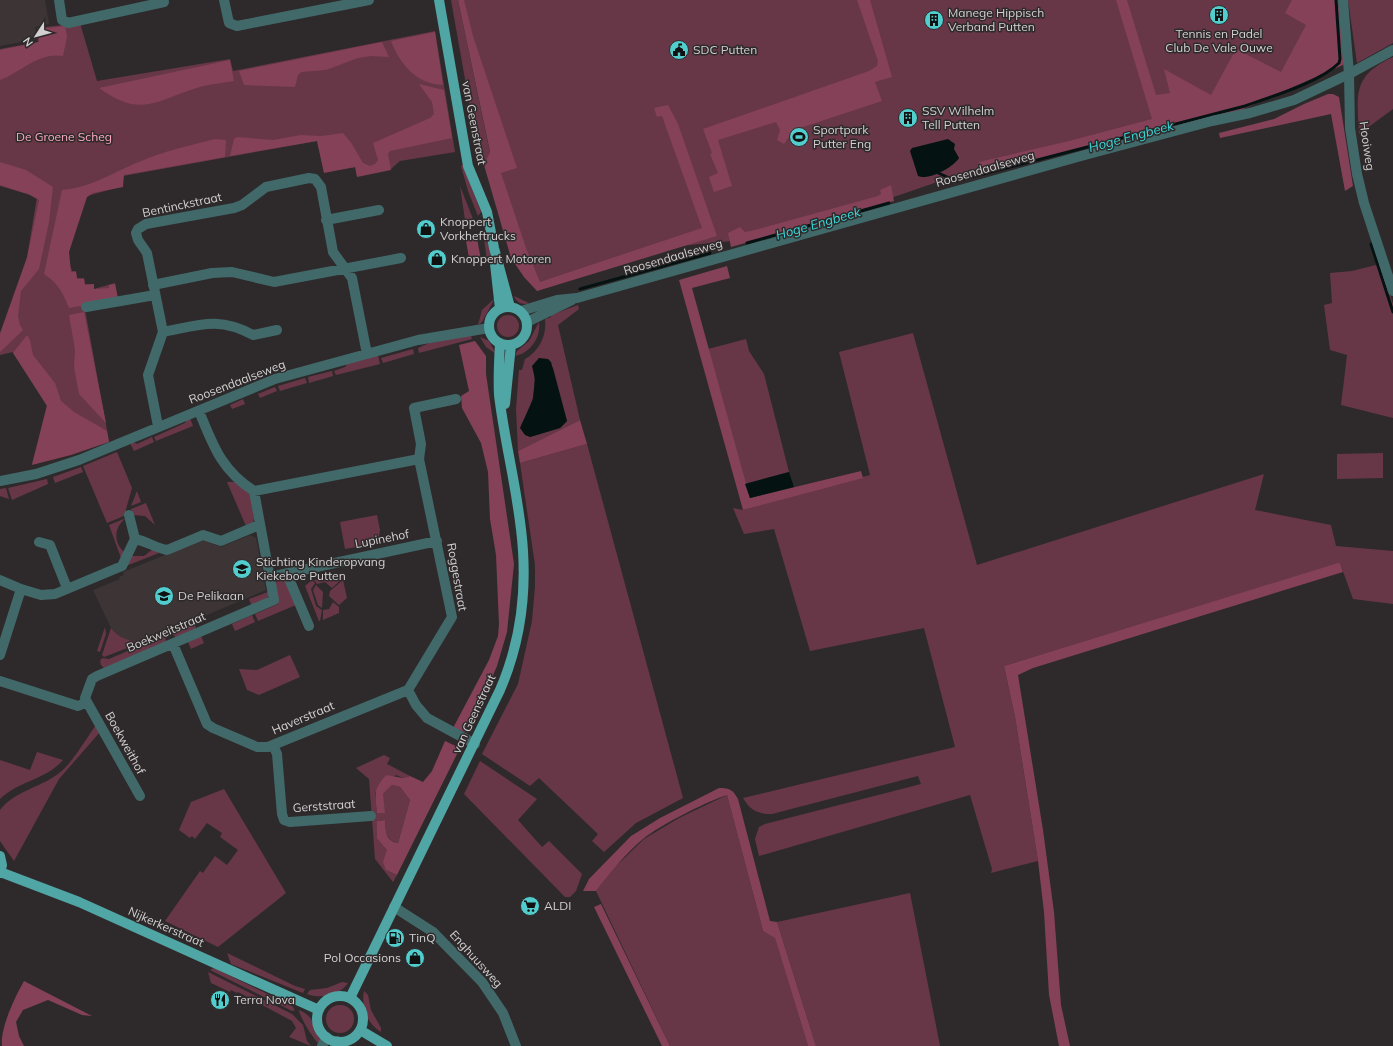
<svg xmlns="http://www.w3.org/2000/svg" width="1393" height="1046" font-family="Mulish,sans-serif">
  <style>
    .built { fill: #3d3436 }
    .green { fill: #683747; fill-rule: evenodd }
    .forest { fill: #844158 }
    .water { fill: #051212 }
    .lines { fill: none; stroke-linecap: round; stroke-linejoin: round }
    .stream { stroke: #051212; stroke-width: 3 }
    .minor { stroke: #426969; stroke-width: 10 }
    .tertiary { stroke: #426969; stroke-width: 10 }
    .primary { stroke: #50a5a5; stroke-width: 10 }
    .labels { text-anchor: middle; stroke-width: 3; stroke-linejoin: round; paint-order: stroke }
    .poi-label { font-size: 12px; fill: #d3d0d1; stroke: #2e2a2b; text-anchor: start }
    .street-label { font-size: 12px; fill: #d3d0d1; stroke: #2e2a2b }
    .park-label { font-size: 12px; fill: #fcaac2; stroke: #2e2a2b }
    .water-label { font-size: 13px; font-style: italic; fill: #39dadb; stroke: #2e2a2b }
  </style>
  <rect width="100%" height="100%" fill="#2e2a2b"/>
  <!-- built -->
  <path class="built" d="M0,0H45L49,24L35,27L37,39L0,46Z
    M250,535L256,538L266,590L143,642L127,640L115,633L111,628L93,590L120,579L119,577L124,575L123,572L202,540L221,547Z"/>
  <!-- green -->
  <path class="green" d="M451,0H458L490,153L484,165L479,158Z
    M463,0H1328L1330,67L982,170L983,172L946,179L885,200L742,240L669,247L537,291L491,168L503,159Z
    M1348,0H1393V43L1357,63Z
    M80,23L97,81L230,59L233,71L435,31L455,152L400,161L391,169L357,176L356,167L324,172L317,141L123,176V186L87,196L65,250L72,271H76L77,278H84L85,284H94V289L115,283L118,298L84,304L109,441L32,464L47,405L13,352L0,355V333L27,257L37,197L0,186V49L38,42L37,28Z
    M1393,57V109L1359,134C1357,94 1352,76 1393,57Z
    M463,165L481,212L478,216L468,191L461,166Z
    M460,186L473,219L467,221L465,220Z
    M484,239L488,243L491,257L487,260Z
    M1380,264L1393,304V418L1341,405L1347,355L1330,350L1324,305L1332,303L1330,273L1352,271Z
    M514,296L529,303C523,306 516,302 514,296Z
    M495,298L482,322L478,325L482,310Z
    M578,305L579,309L558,325L580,420L518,451L516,409L519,370H522L525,359C539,351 547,336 545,319L551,317V315ZM553,367L567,421L560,428L530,437L521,425C531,412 536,391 534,375Z
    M497 326a11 11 0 1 1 22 0a11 11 0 1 1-22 0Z
    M539,322C541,338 530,353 515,356L517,351L529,341Z
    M913,333L977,565L1264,474L1255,510L1331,525L1336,546L1393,551V604L1353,599L1340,563L1004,666L1015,717L1038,861L991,873L992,869L970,795L759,856L755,839L759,827L765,824L921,784L918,776L772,814C757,814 750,810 743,798L955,747L924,628L810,651L774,529L744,534L733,508L743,510L870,475L839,352Z
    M467,336H471L472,339L419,353L418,348L429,343Z
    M480,337L489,341L496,354L486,347Z
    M746,339L749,351L764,374L789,472L745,484L708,349Z
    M413,349L414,354L383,363L381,358Z
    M378,355L380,364L336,375L334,371L345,367L348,363Z
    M332,371L333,376L309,383L308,377Z
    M305,378L307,383L280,391L278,386Z
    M275,387L277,391L260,398L258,394Z
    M243,399L245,404L232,409L230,405Z
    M190,418L193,426L156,441L154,437L185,423L187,419Z
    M152,437L154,442L134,451L130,443L133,442L137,444Z
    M587,444L683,798L636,823L604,852L592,841L598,834L539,778L530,786L482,754L518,684L532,621L535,587V565L520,463Z
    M117,452L132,488L126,509V515L107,523L83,466Z
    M1383,453V478L1337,479V454Z
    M81,467L83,472L55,483L53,477Z
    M47,479L48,484L12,500L8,488Z
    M227,482H235L251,494L254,518L253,523L246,526Z
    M6,488L9,499L0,496V489Z
    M137,491L141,502L131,506Z
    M146,503L155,525L145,516L133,515L131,509Z
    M377,515L380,530L378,543L345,549L340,522Z
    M126,518C114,527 113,542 124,552L121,558L109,525Z
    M153,549L159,553L126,566L131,556H144Z
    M342,575L343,578L332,588L325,582L317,584L314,580Z
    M282,578L285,581L296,605L258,621L255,614L278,604L275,583Z
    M312,580L315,583L311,589L316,606L322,610L320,621H319L305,586Z
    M343,580L347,598L339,605L329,596L330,591Z
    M316,585L323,592L322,608L318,605L313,590Z
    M268,592V598L252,607L249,599Z
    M333,602L339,607V613L323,620V610L329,609Z
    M252,615L255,622L235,631L232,624Z
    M194,623L197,630L177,639L171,632Z
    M105,627L106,634L100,652L97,651Z
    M111,628C118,638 131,642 143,642L104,657L102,655Z
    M165,635L166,643L104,668L101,665L100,661L102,658L109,659Z
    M201,636L204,643L191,649L188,642Z
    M290,655L300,677L259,695L247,690L239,669L257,670Z
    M96,725L100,732L59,779L14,861L0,841V810C15,791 39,788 58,774C72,764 85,740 96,725Z
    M37,752L63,760C46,780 18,781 0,799V760L30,770Z
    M384,755L390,758L387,764L410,776L403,778L396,775L375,793L377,813L383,794L392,785L400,787L410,800L398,843C385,840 386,831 385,820L377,821L387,850L386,870L397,875L393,882L375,859L369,779L356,768Z
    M480,761L537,799L518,820L542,847L549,841L582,874L576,891L570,897H565L464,794Z
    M224,789L286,893L218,947L165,921L200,871L203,873L215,856L227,865L238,850L220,837L222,833L207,823L195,839L192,836L190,838L179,830L191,802Z
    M727,795L763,931L775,937L808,1046H670L596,891L613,869L644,839L679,818Z
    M910,893L940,1046H816L777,922Z
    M227,953L295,986L305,989L303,993L231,964Z
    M214,968L292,1006L295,1010L292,1011L210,970Z
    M208,972L292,1014L303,1025L307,1041L311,1046L289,1037L296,1028L292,1021L238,992L237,993L231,990L230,992L211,983Z
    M342,982L348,983C339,996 320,999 307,994L310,990L327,988Z
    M364,991L368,995L371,1010L381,1028V1032C367,1024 361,1007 364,991Z
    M326 1019a14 14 0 1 1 28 0a14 14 0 1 1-28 0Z
    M299,1010C315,1017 313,1026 322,1039L318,1043C313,1038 299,1016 299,1010Z"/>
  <!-- forest -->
  <path class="forest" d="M458,0H464L473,36L517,168L501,173L526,248L540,282L702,228L662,116L657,117L654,108L668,105L678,124L717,236L537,291L524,277L511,258L484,165L490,152Z
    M857,0H870L892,77L875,82L882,101L794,130L784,144L777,140L780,130L776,122L718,140L732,186L714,192L709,177L718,173L710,154L712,153L703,129L869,71L877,66L878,61Z
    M1116,0H1127L1156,95L1170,93L1164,69L1211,95L1236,49L1281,72L1306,25L1285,13L1292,0H1338L1344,57L1343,65L1241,110L983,172L979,162L1069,141L1152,119Z
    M65,26L67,37L63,56C38,52 22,72 0,80V50L39,42L38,29Z
    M435,32L443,85C416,84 400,64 391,41Z
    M382,42L389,57L371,56L358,58L326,70L301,72L298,75L295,87L244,85L239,71Z
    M230,60L234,81C223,83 211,84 200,87C156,100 142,119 99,88Z
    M419,84L444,90L452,138L390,151L388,154L391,170L357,177L355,167L324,173L317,141L230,156L234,139L237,137L273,140L301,135L322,136L343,133L352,144L363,163L370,166L375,164L378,160L373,143L430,118L434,114L432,102Z
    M1328,94H1333L1339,97L1353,186L1345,191L1331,114L1220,138L1219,133L1274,119L1304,104Z
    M215,139L226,140L225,157L124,175L123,187L93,193L87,197L69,252L71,272H76L77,279H84L85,285L94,284V289L109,288V285L115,284L118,299L69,308C63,293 58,283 44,274L62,190C93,187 111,173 139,162C163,151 189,146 215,139Z
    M0,162L26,170L53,187L49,222L39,269L21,291L18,316L20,325L23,330L0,352V334L27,258L39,200L28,194L0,185Z
    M891,185L894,201L731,247L728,233L740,227L745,232L751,231L878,196L881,194L880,190Z
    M477,238L481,260L469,258L466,241Z
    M727,266L730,278L692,288L750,498L861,471L863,478L743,510L679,280Z
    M84,312L106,423L79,394L74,367L75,350L69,315Z
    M27,335L30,340L33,355L55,383L61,401L74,412L107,431L109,442L71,455L32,465L47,406L13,353Z
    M475,341L486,356V374L514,564L507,632L497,666L468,733L453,728L489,660L498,636L499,624L496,555L490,519L488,472L481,443L462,408L461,396L469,391L459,345Z
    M580,420L587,444L520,463L518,451Z
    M1338,563H1340L1343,572L1033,668L1018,675L1043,830L1054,912L1061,1005L1070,1046H1059L1049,995L1044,912L1038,861L1015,717L1004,666Z
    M445,741L460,748L397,875L386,870L383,862L387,850L377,838V821L385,820C386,831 385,841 398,843L410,800L400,787L392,785L383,794L385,813H377C375,794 373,790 386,775L403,778L410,776L423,782L432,771Z
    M719,788C730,788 733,790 738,799L770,921L777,922L816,1046H808L775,938L763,931L727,795C706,802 660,825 643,839C625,854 610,873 596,891H583L589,879L631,836L660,818Z
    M601,904L670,1046H662L594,907Z
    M24,981L92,1016L82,1015L48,1000L23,1010L16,1022L19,1036L24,1046H2C0,1028 15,997 24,981Z"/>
  <!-- water -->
  <path class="water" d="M948,139L955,144L954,149L959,158C954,167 928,181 918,176L910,151L912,148Z
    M539,358L548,359L551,362L567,421L560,428L530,437L525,435L520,428L533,399L535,379L532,366Z
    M789,472L794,487L750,498L745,484Z"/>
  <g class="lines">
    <!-- stream -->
    <path class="stream" d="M1336,0L1340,59L1339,63
      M936,172L956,181L1245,106C1272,96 1319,83 1339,63
      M747,243L889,203
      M1371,244L1393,312
      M580,289L710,253"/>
    <!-- minor -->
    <path class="minor" d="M59,0L62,20L68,23L164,2
      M224,0L229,23L237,26L369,0
      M1343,0L1349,74L1350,128L1357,174L1364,203L1393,291
      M326,220L379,210
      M153,285L212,273L232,272L274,282L401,258
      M86,307L155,295
      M163,332C199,325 219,316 253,335L277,330
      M158,426L148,375L163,332L147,253L138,240L136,233L138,229L146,224L234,208L242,205L266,187L309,178L315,179L321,187L333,252L352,278L367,354
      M419,459L421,444L414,408L456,399
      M0,481L36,474L79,460L275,379L418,340L489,328
      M254,491L419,459L452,617L408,690
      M135,539C146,541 156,548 167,550L203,535L221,541L259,525
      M39,542L50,545L67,588
      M287,574L309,626
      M270,577L437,541
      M0,580L21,589L0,655
      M21,589L41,595L55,594L122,566L135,539L129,515
      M173,644L207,724L213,728L257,747H268L408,690L416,705L427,718L475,744
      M0,681L78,706L87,702L85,698L92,679L97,676L274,600L254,491C221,470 213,445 199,411
      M87,702L140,796
      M273,745L277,754L282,814L284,820L290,822L371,816
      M394,907L433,932L482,982L503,1013L516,1046
      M322,1046L327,1037
      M335,1046L337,1041"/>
    <!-- tertiary -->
    <path class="tertiary" d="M521,311L557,300L577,298L1081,156L1212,121L1250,113L1294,100L1349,74L1393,50
      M527,322L572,300"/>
    <!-- primary -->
    <path class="primary" d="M439,0L468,166L487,212L494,248L510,307
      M495,264L500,309
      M489 326a19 19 0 1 1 38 0a19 19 0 1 1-38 0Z
      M505,404L511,345
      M0,856L2,865L0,873
      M0,872L79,902L319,1010
      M317 1019a23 23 0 1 1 46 0a23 23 0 1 1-46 0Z
      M350,998L500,690C519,646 526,598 523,551C520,498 505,447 499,395C498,378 499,360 500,343
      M360,1030L387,1046"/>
  </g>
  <!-- icons -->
  <defs>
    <symbol id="building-disc" viewBox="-11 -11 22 22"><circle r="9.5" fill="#52cdcd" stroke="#2e2a2b"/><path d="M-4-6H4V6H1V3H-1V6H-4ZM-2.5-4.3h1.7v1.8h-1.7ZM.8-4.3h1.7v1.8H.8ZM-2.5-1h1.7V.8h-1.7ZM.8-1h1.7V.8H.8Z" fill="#111"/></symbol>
    <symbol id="civic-disc" viewBox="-11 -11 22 22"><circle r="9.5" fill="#52cdcd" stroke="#2e2a2b"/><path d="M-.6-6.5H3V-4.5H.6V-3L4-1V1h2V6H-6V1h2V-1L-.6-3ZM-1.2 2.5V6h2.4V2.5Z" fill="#111"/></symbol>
    <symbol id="stadium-disc" viewBox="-11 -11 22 22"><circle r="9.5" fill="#52cdcd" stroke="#2e2a2b"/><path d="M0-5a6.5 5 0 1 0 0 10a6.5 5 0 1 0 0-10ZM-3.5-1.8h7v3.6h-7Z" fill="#111"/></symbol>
    <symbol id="shop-disc" viewBox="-11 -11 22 22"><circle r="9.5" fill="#52cdcd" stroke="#2e2a2b"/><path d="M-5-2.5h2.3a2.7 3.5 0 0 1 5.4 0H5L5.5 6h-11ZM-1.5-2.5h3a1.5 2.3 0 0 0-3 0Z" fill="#111"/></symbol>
    <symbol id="school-disc" viewBox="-11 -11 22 22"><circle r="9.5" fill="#52cdcd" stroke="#2e2a2b"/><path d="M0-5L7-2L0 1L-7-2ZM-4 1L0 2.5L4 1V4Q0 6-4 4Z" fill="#111"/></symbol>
    <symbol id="supermarket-disc" viewBox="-11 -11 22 22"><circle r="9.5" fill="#52cdcd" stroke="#2e2a2b"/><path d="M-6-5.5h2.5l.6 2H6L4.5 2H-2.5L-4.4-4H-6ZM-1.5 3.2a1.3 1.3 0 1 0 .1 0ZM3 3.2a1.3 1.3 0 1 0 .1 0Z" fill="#111"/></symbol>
    <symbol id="fuel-disc" viewBox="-11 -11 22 22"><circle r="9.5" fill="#52cdcd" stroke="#2e2a2b"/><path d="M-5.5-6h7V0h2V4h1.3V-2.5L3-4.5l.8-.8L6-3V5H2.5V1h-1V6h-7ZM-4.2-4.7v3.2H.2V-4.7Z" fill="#111"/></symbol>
    <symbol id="restaurant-disc" viewBox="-11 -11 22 22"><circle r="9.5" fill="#52cdcd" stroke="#2e2a2b"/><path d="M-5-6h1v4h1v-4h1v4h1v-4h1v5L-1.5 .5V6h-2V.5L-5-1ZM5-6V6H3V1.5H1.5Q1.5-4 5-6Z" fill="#111"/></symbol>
  </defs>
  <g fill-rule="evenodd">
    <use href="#building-disc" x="1208" y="4" width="22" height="22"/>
    <use href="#building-disc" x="923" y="9" width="22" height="22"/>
    <use href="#civic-disc" x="668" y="39" width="22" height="22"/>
    <use href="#building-disc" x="897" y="107" width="22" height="22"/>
    <use href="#stadium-disc" x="788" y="126" width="22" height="22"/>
    <use href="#shop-disc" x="415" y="218" width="22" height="22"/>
    <use href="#shop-disc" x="426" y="248" width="22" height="22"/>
    <use href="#school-disc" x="231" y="558" width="22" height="22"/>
    <use href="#school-disc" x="153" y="585" width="22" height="22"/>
    <use href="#supermarket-disc" x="519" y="895" width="22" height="22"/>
    <use href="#fuel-disc" x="384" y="927" width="22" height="22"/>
    <use href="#shop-disc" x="404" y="947" width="22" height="22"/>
    <use href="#restaurant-disc" x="209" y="989" width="22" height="22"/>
  </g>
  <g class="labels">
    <!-- poi labels -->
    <g class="poi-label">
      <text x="948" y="17">Manege Hippisch<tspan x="948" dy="14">Verband Putten</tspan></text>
      <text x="1219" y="38" text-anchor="middle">Tennis en Padel<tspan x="1219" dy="14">Club De Vale Ouwe</tspan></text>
      <text x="693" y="54">SDC Putten</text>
      <text x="922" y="115">SSV Wilhelm<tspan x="922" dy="14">Tell Putten</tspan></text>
      <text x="813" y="134">Sportpark<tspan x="813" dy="14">Putter Eng</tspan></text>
      <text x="440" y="226">Knoppert<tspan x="440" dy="14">Vorkheftrucks</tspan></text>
      <text x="451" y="263">Knoppert Motoren</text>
      <text x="256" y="566">Stichting Kinderopvang<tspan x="256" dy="14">Kiekeboe Putten</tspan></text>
      <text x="178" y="600">De Pelikaan</text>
      <text x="544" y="910">ALDI</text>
      <text x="409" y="942">TinQ</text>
      <text x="401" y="962" text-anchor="end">Pol Occasions</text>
      <text x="234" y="1004">Terra Nova</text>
    </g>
    <!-- street labels -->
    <g class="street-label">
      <text transform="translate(474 123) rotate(79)" y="4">van Geenstraat</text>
      <text transform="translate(1367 146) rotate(82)" y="4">Hooiweg</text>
      <text transform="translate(985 169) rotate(-16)" y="4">Roosendaalseweg</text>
      <text transform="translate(182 205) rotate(-12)" y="4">Bentinckstraat</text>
      <text transform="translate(673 257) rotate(-16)" y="4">Roosendaalseweg</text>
      <text transform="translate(237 382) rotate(-21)" y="4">Roosendaalseweg</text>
      <text transform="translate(382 539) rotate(-11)" y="4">Lupinehof</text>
      <text transform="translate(457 577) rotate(80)" y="4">Roggestraat</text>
      <text transform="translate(166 632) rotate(-23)" y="4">Boekweitstraat</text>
      <text transform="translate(474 714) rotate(-65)" y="4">van Geenstraat</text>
      <text transform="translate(303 718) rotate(-23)" y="4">Haverstraat</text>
      <text transform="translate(125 743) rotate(61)" y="4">Boekweithof</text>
      <text transform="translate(324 806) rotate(-4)" y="4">Gerststraat</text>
      <text transform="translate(166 927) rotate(24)" y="4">Nijkerkerstraat</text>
      <text transform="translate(476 959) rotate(48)" y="4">Enghuusweg</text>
    </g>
    <!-- park labels -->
    <g class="park-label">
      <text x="64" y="141">De Groene Scheg</text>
    </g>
    <!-- water labels -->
    <g class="water-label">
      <text transform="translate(1131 136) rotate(-15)" y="5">Hoge Engbeek</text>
      <text transform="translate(818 223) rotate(-16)" y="5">Hoge Engbeek</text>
    </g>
  </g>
  <!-- north arrow -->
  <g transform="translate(36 36) rotate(234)" stroke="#2e2a2b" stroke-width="3" paint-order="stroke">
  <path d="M0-3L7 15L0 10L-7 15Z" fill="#d3d0d1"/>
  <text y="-6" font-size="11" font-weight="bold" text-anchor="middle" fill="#d3d0d1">N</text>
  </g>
</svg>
